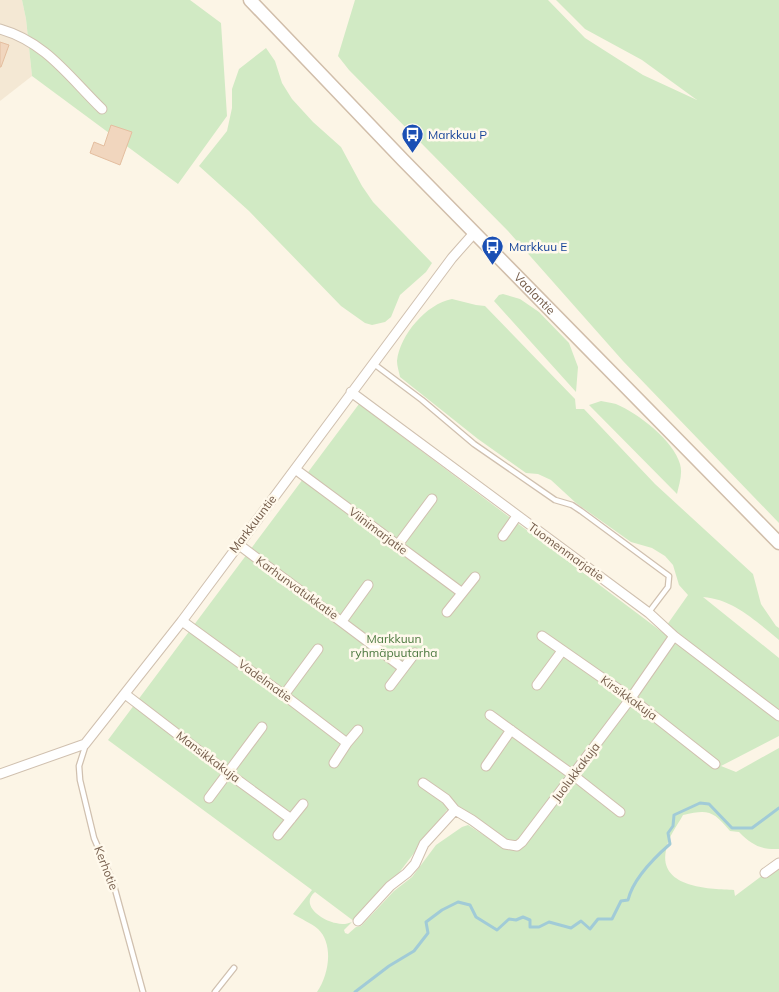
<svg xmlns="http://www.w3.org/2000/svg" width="779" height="992" font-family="Mulish,sans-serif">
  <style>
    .residential { fill: #f4e8d4 }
    .green { fill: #d1eac4; fill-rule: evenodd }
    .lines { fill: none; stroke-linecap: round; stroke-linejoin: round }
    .stream { stroke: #a1cbd7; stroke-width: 3 }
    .building { fill: #f1d6be; stroke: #e4be9f }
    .lane-casing { stroke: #d0c0af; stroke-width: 7 }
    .street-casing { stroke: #d0c0af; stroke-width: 11 }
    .secondary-casing { stroke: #d1beaa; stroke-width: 15 }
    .lane { stroke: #fff; stroke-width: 4.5 }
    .street { stroke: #fff; stroke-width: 9 }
    .secondary { stroke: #fff; stroke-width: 12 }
    .labels { text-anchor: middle; stroke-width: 5; stroke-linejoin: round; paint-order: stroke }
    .transit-label { font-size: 12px; fill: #164399; stroke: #fff9ec; text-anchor: start }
    .street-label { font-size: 12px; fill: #755d4b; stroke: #fff9ec }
    .park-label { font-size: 12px; fill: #4f7b42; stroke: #fff9ec }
  </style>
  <rect width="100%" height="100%" fill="#fcf5e6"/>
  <!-- residential -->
  <path class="residential" d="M0,0H22L26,19L32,76L0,101Z"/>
  <!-- green -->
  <path class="green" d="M22,0H190L221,23L227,116L178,184L32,76L26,19Z
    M355,0H548L585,38L643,75L697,100L642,60L585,29L556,0H779V523L623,361L508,231L349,70L338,56Z
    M266,48L275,61L282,83L292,99L313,122L341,147L362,186L373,202L432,263L426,272L400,295L391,317L385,322L372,325L365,323L341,306L249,211L199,166L227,131L232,108V89L239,69Z
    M503,294L520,299L539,312L569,343L578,367L576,392L494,301L499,295Z
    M452,299L476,305L485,306L575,399L576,409H584L655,484L753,574L761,604L776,626L779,628V640C757,622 733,599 703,597L779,658V736L721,766L736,772L779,748V849C761,850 752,845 739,832L730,831C713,811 709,809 683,815C677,826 668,837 666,850C658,888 709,889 734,890L735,896L779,863V992H317C329,975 334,944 318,929C311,923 301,919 293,914L312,890L108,740L359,404L662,632L688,595L679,585L673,565L665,556L652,548L631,542L576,503L551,480L538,474L526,473L478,439L400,377C399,372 397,366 397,361C400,335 426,304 452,299ZM447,810L493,841L468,825L462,827L436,845L412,877L394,891L361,926L356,927L348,934L345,933L344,930L352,922C347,924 342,925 336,923C323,921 299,905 315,892L359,925Z
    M601,401C606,402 612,403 616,404C638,413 674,441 680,464C683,474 679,484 677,494L589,405Z"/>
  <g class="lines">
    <!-- stream -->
    <path class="stream" d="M355,992L389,966L414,951L428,933L426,922L442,910L458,902L470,905L476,917L497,930L509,919L516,920L523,917L530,920V927H539L549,922L571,928L581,921L590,929L598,919H612L621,901L628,900C633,879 654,858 670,844L668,833L673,826L674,815L700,803L709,804L732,828H752L779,808"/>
  </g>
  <!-- building -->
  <path class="building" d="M0,42L9,45L1,67H0Z
    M111,125L132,132L120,165L90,153L94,142L104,146Z"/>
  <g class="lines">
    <defs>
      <path id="lane" d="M374,364L422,400L474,444L555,500L572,505L581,511L669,576L668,587L649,612
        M85,744V747L79,766L80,780L94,838L113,882L143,992
        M215,992L234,968"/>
      <path id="street" d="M0,29C46,42 69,77 102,109
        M351,392L649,613L674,636L779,716
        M295,469L461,592
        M503,536L517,516
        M238,544L403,668
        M397,546L432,499
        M447,612L475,577
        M182,621L284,695L347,743
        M342,621L368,585
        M542,636L631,698L715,764
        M537,685L562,651
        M390,686L415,653
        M125,694L228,773L291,819
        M284,695L318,649
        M490,715L573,775L620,812
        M334,763L347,743L358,730
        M486,766L511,730
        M0,774L85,744L182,621L452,258L475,232
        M423,783L446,799L455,810L472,820L505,844L517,846L522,842L631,698L674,636
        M209,798L262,727
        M278,835L303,804
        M765,873L779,863
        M358,921L390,886L407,873L415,864L424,844L455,810"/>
      <g id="secondary">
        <path id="s1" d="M250,0L403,160L779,543"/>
      </g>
    </defs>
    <!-- lane casing -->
    <use href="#lane" class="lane-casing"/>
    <!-- street casing -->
    <use href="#street" class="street-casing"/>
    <!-- secondary casing -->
    <use href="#secondary" class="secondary-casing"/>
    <!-- lane -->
    <use href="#lane" class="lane"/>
    <!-- street -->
    <use href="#street" class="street"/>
    <!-- secondary -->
    <use href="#secondary" class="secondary"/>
  </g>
  <!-- icons -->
  <defs>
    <symbol id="bus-pin" viewBox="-11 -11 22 30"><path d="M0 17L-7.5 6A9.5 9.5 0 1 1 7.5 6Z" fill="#1a4fb4" stroke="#fff9ec"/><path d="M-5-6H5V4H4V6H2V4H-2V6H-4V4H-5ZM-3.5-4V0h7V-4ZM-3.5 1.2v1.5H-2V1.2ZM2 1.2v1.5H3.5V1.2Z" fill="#fff"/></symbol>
  </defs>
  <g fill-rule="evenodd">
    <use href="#bus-pin" x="400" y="122" width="25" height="34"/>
    <use href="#bus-pin" x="480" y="234" width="25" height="34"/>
  </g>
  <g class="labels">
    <!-- transit labels -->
    <g class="transit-label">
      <text x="428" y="139">Markkuu P</text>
      <text x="509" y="251">Markkuu E</text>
    </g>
    <!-- street labels -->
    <g class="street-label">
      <text dy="4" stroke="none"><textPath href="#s1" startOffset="409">Vaalantie</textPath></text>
      <text transform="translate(253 524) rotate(-53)" y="4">Markkuuntie</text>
      <text transform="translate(378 531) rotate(37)" y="4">Viinimarjatie</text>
      <text transform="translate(566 552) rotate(36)" y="4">Tuomenmarjatie</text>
      <text transform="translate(297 588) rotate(36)" y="4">Karhunvatukkatie</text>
      <text transform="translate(265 681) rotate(36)" y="4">Vadelmatie</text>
      <text transform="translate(629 698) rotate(36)" y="4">Kirsikkakuja</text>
      <text transform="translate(208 757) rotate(37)" y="4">Mansikkakuja</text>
      <text transform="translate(576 772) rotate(-53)" y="4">Juolukkakuja</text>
      <text transform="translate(106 868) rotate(69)" y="4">Kerhotie</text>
    </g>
    <!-- park labels -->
    <g class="park-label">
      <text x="394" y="643">Markkuun<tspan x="394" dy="14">ryhmäpuutarha</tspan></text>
    </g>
  </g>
</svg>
